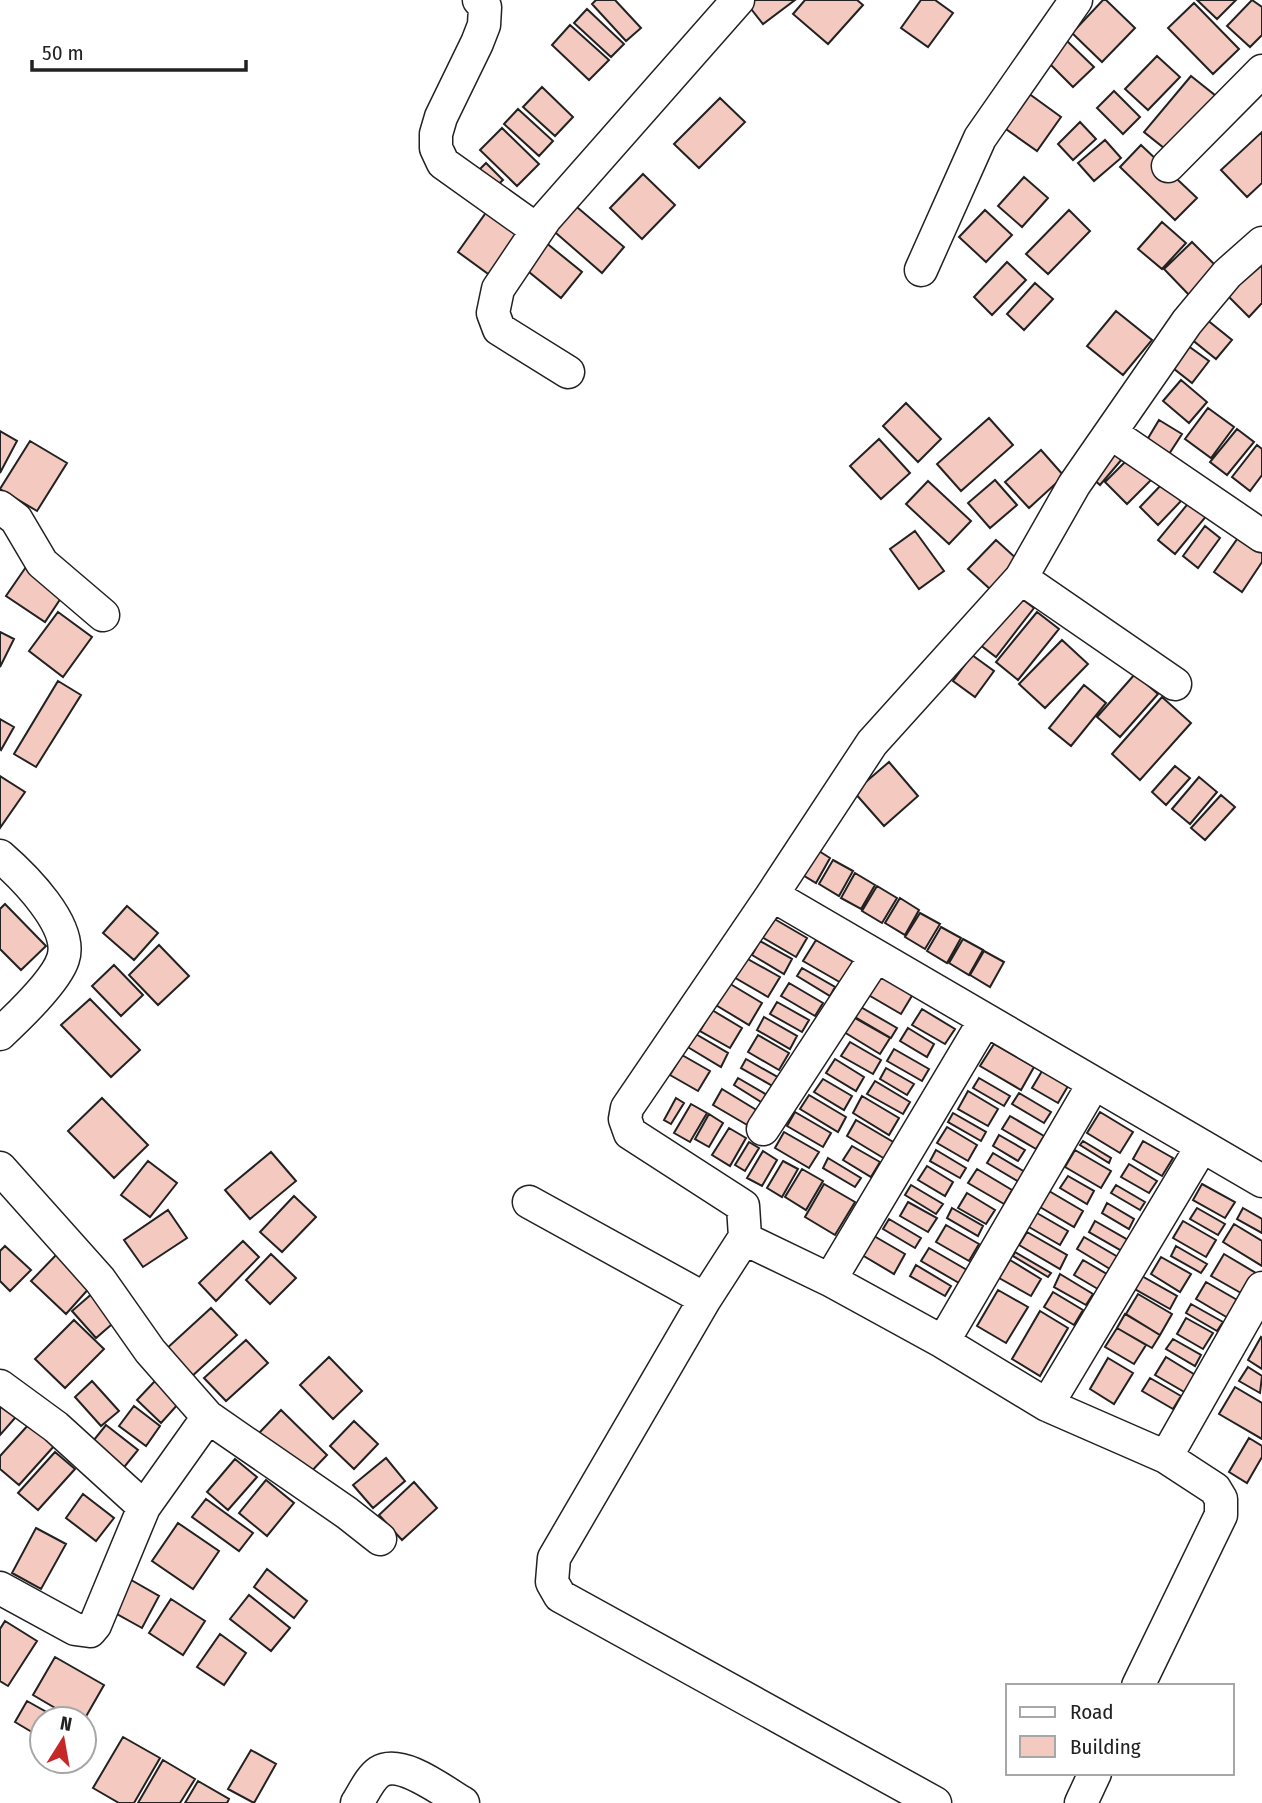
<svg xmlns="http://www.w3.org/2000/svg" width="1262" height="1803" font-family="'Fira Sans Condensed',sans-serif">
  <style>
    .building { fill: #f3c9c0; stroke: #222; stroke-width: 2 }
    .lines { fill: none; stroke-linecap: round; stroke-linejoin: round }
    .minor-casing { stroke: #222; stroke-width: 35 }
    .minor { stroke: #fff; stroke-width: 32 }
  </style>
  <rect width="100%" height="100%" fill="#fff"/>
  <!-- building -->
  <path class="building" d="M596,0H615L641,28L626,41L592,4Z
    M755,0H795L763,24L748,5Z
    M805,0H857L863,5L828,44L793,14Z
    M921,0H935L953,13L928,47L901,28Z
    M1103,0H1106L1135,28L1102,62L1072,33Z
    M1197,0H1236L1217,19Z
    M1252,0L1262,7V35L1250,47L1227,26Z
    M1194,3L1239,49L1213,74L1168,28Z
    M587,9L624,44L611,57L574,23Z
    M570,25L609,60L589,80L552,45Z
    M1066,40L1094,67L1073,87L1046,60Z
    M1157,56L1180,77L1148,110L1125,89Z
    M1191,76L1216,96L1169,152L1144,132Z
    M542,87L573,117L555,136L523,107Z
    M1114,91L1140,117L1123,134L1097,108Z
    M1028,93L1061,117L1037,151L1003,127Z
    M720,98L745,122L699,168L674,144Z
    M518,109L553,141L539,156L504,124Z
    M1080,122L1096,139L1073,160L1058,144Z
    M502,128L539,164L517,186L480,150Z
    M1262,132V183L1247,197L1221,170Z
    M1105,140L1121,158L1094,181L1078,163Z
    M1141,145L1197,198L1175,220L1120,167Z
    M486,163L503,180L488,194L472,177Z
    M643,174L675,205L642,239L610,208Z
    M1024,177L1048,198L1022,227L998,206Z
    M571,202L624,247L602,273L549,227Z
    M490,207L523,230L491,276L458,252Z
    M985,210L1012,235L986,262L959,237Z
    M1069,210L1090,231L1048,274L1026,254Z
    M1162,222L1186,243L1162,269L1138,249Z
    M539,237L582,272L561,298L518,263Z
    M1192,242L1219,269L1191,297L1164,269Z
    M1262,248V303L1249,317L1221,289Z
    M1007,262L1026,280L992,315L974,297Z
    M1035,283L1053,299L1024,330L1007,314Z
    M1116,311L1152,340L1123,375L1087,346Z
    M1201,315L1232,340L1216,359L1185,334Z
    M1180,340L1209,361L1192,383L1164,361Z
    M1181,380L1207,402L1189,423L1163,401Z
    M906,403L941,439L918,462L883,426Z
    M1208,408L1234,427L1211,458L1185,439Z
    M989,418L1013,445L961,491L937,464Z
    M1159,420L1182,434L1169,454L1147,440Z
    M1237,429L1254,442L1227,475L1210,462Z
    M0,431L17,441L0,473Z
    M1112,438L1128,452L1100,485L1084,471Z
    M879,439L910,473L881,499L850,466Z
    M30,441L67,463L37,511L0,489Z
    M1257,445L1262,449V475L1250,491L1232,477Z
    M1041,450L1064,476L1029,508L1005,482Z
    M1131,456L1153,478L1127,504L1105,482Z
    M995,480L1017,505L990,528L968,503Z
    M928,481L971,521L949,544L906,504Z
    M1163,483L1181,501L1158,525L1140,507Z
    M1191,500L1208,514L1175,554L1158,540Z
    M1205,526L1220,538L1198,568L1183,556Z
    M915,531L944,571L919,589L890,549Z
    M1240,535L1262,550V562L1242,592L1214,572Z
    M996,540L1018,560L990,589L968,569Z
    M28,564L67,589L45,622L6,596Z
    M1013,592L1034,608L996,657L975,641Z
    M58,612L92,637L63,677L29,651Z
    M1037,612L1059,629L1018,680L996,662Z
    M0,632L14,639L0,667Z
    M1062,640L1088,664L1045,708L1019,684Z
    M972,655L994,671L975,697L953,681Z
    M1135,674L1158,694L1120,737L1097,717Z
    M58,681L81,695L36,767L14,754Z
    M1084,685L1106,703L1071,746L1049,728Z
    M1162,697L1191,723L1140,780L1112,754Z
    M0,719L14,727L1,750L0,749Z
    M889,762L918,796L884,826L854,792Z
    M1175,766L1190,778L1166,805L1152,792Z
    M0,776L25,792L0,828Z
    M1199,777L1217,792L1190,824L1172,809Z
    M1221,795L1235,807L1205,840L1191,828Z
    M811,846L830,858L816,883L796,871Z
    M833,860L853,871L839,896L819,884Z
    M855,873L875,885L861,909L841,898Z
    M877,886L897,898L882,923L862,911Z
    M900,898L919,910L905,935L885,923Z
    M5,904L46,946L21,970L0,949V909Z
    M127,906L158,933L134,960L103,933Z
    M920,913L940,924L925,949L905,937Z
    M771,917L807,938L796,957L760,936Z
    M941,927L961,938L947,963L927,951Z
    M963,939L983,950L969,975L949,963Z
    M816,940L855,963L843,984L803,961Z
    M760,941L792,959L784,974L752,955Z
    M159,945L189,976L158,1005L129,975Z
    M984,951L1004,962L990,987L970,975Z
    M737,953L780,977L768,997L725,972Z
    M114,965L143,995L121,1016L92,986Z
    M802,968L835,987L830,996L797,976Z
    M877,973L913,994L901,1014L865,993Z
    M727,982L762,1003L749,1025L714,1004Z
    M789,983L823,1003L815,1016L781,996Z
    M90,999L140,1050L111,1077L61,1025Z
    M777,1002L809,1020L802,1032L770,1014Z
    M859,1006L897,1028L891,1038L853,1016Z
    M922,1009L955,1029L945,1044L912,1025Z
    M712,1010L742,1028L730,1048L700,1031Z
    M764,1017L797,1036L790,1049L757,1030Z
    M853,1017L890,1038L880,1054L844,1032Z
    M908,1028L934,1044L927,1057L900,1041Z
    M694,1033L728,1053L721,1067L686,1046Z
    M758,1035L789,1053L779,1070L748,1052Z
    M850,1042L881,1060L873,1074L841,1056Z
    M994,1044L1034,1067L1021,1090L980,1066Z
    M894,1049L929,1069L922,1081L887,1061Z
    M682,1055L710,1071L698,1091L670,1075Z
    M746,1059L781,1079L776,1088L741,1068Z
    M835,1059L864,1077L856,1091L826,1073Z
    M1045,1066L1071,1081L1058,1103L1032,1088Z
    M886,1068L914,1084L907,1095L880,1079Z
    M738,1078L774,1099L769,1107L734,1085Z
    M979,1078L1010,1096L1004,1106L973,1088Z
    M823,1079L852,1096L844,1110L814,1092Z
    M875,1081L910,1102L903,1114L867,1094Z
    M722,1089L763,1114L754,1129L713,1105Z
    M968,1091L998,1109L988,1126L958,1109Z
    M1019,1093L1051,1112L1044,1123L1012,1104Z
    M809,1095L846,1117L838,1132L800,1109Z
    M862,1096L899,1118L889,1135L853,1113Z
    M102,1098L148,1145L114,1178L68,1131Z
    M676,1098L684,1103L671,1124L664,1120Z
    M691,1104L707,1113L690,1142L674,1133Z
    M795,1112L831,1133L823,1147L787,1126Z
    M1100,1112L1133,1132L1120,1153L1087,1133Z
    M953,1113L986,1132L981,1141L948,1122Z
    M709,1114L723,1123L709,1147L695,1139Z
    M1010,1116L1044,1136L1036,1149L1002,1129Z
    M856,1120L895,1143L885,1159L847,1136Z
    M947,1127L977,1145L968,1161L937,1143Z
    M729,1128L746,1138L730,1166L712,1155Z
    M784,1132L819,1152L809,1168L775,1148Z
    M999,1135L1025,1150L1018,1161L993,1146Z
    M1083,1141L1111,1158L1109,1163L1080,1145Z
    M1143,1141L1173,1158L1162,1176L1133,1159Z
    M749,1142L759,1148L745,1171L735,1165Z
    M852,1146L880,1162L871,1177L843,1160Z
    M936,1150L966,1168L960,1178L930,1161Z
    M1075,1150L1111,1171L1101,1188L1065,1167Z
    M763,1151L777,1160L762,1186L747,1178Z
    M271,1152L296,1181L250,1219L225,1190Z
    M993,1153L1025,1172L1019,1182L987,1163Z
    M828,1158L861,1178L855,1187L823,1168Z
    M148,1161L177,1183L150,1217L121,1195Z
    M783,1161L798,1169L782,1197L767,1188Z
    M1129,1164L1157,1181L1149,1193L1121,1177Z
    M927,1166L953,1182L945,1196L918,1180Z
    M802,1169L823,1181L806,1210L785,1197Z
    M977,1169L1012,1190L1004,1204L968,1183Z
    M1068,1176L1094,1191L1087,1204L1060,1188Z
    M824,1184L855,1202L835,1235L805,1217Z
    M1202,1184L1235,1202L1225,1218L1193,1200Z
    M911,1185L943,1204L936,1214L905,1195Z
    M1116,1185L1145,1202L1140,1210L1111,1193Z
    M1049,1191L1083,1211L1074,1227L1040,1207Z
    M967,1193L995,1210L986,1224L958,1208Z
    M294,1196L316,1217L282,1252L260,1232Z
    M908,1202L937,1218L928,1232L900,1216Z
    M1107,1203L1134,1219L1129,1229L1102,1213Z
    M952,1208L983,1226L978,1236L947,1218Z
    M1197,1208L1225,1224L1218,1235L1190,1219Z
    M1243,1208L1262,1219V1233L1237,1219Z
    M1030,1209L1068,1231L1060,1245L1022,1223Z
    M168,1210L187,1238L143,1267L124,1240Z
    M889,1219L921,1238L915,1248L883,1229Z
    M1095,1221L1128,1240L1122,1251L1089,1232Z
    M1183,1221L1216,1240L1206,1257L1173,1238Z
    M1234,1224L1262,1241V1266L1223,1242Z
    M946,1225L979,1244L969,1261L936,1242Z
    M1027,1232L1067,1255L1060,1269L1019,1245Z
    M874,1236L905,1254L894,1274L862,1255Z
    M1084,1237L1118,1257L1110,1269L1077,1249Z
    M243,1241L259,1257L216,1301L199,1283Z
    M5,1246L31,1270L10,1291L0,1281V1251Z
    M1176,1246L1207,1264L1201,1273L1171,1256Z
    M929,1248L967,1270L959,1283L921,1261Z
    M1015,1252L1051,1273L1048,1277L1013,1256Z
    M58,1253L92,1285L66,1314L31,1281Z
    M271,1254L296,1278L270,1304L246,1280Z
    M1224,1254L1261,1276L1248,1297L1211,1276Z
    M1161,1257L1191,1274L1180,1292L1151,1274Z
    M1010,1260L1041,1279L1031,1296L999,1278Z
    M1083,1260L1112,1277L1103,1292L1074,1275Z
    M916,1265L951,1286L945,1296L910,1276Z
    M1060,1274L1093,1294L1086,1305L1054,1287Z
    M1140,1275L1177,1296L1170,1309L1133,1288Z
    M1206,1282L1239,1301L1228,1318L1196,1299Z
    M998,1290L1028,1307L1006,1343L977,1326Z
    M94,1292L118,1319L96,1338L72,1311Z
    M1053,1292L1083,1310L1074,1325L1044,1307Z
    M1138,1294L1172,1314L1160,1335L1126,1314Z
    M1191,1304L1223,1322L1217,1331L1186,1313Z
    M211,1308L237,1335L190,1378L165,1350Z
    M1040,1311L1068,1328L1040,1376L1012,1359Z
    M1125,1314L1160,1335L1152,1348L1117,1328Z
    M1186,1318L1213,1333L1203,1349L1177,1334Z
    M74,1320L104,1349L65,1388L35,1359Z
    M1117,1328L1146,1345L1134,1364L1105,1347Z
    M1261,1337L1262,1338V1369L1248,1360Z
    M1173,1339L1201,1355L1195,1366L1166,1349Z
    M246,1340L268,1363L226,1401L204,1378Z
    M329,1357L362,1391L333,1419L300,1385Z
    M1166,1357L1197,1376L1186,1393L1155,1375Z
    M1108,1358L1133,1373L1114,1404L1090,1389Z
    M1248,1367L1262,1376L1260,1393L1239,1381Z
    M1150,1378L1181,1396L1173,1409L1142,1391Z
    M92,1381L119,1411L101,1426L75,1397Z
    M155,1381L179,1403L161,1423L137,1400Z
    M1235,1387L1262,1403V1439L1219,1414Z
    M0,1391L22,1410L0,1435Z
    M134,1406L160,1426L146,1446L119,1426Z
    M281,1410L327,1455L305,1478L259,1433Z
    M354,1421L378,1444L354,1469L330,1446Z
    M30,1423L55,1445L19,1485L0,1469V1456Z
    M106,1425L138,1450L121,1471L89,1446Z
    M1249,1438L1262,1446V1457L1247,1483L1229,1472Z
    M55,1452L75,1469L38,1510L18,1493Z
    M386,1458L405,1481L373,1508L353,1485Z
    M235,1459L257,1477L228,1510L207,1492Z
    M266,1480L294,1503L267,1536L239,1513Z
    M414,1482L437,1508L402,1540L379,1515Z
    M83,1494L114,1518L96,1541L66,1518Z
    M206,1499L253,1533L239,1551L192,1517Z
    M178,1523L219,1551L193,1589L152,1561Z
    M36,1528L66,1544L41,1589L12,1573Z
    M267,1569L307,1601L294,1618L254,1587Z
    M126,1577L159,1596L142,1628L108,1609Z
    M249,1595L290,1628L271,1651L230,1619Z
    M171,1599L205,1621L183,1655L149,1633Z
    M5,1621L37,1641L8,1686L0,1681V1629Z
    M220,1634L246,1653L224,1685L197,1667Z
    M55,1657L104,1685L84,1720L74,1719L33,1695Z
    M27,1701L59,1719H42V1738L15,1722Z
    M123,1737L160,1758L134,1803H119L93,1788Z
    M251,1750L276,1764L254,1803L228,1789Z
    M163,1760L195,1779L180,1803H138Z
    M198,1781L229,1799L227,1803H185Z"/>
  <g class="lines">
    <defs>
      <path id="minor" d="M479,0L485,7L484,25L477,43L441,117L436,134V148L443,163L537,230
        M1168,166L1262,71
        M921,270L980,138L1076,0
        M568,372L499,329L493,313L498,289L545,219L738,0
        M1111,433L1262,536
        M0,507L16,519L42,563L103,615
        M1021,578L1175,684
        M0,856C23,876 74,926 63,959C56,981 17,1018 0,1034
        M772,895L1262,1181
        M763,1129L876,956
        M0,1168L100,1280L150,1351L208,1417L144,1507L56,1427L0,1386
        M529,1202L705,1299
        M745,1237L705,1299L554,1558L552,1582L560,1596L935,1803
        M830,1280L985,1020
        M943,1342L1094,1083
        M1047,1405L1202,1146
        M208,1417L347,1513L380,1539
        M1166,1457L1262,1288
        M0,1588L75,1629L90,1631L95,1625L144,1507
        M1138,1686L1221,1515V1499L1215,1489L1166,1457L1047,1405L943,1342L830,1280L751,1242L745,1237L743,1206L630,1133L625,1119L627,1108L772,895L872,743L1021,578L1074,485L1187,322L1227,274L1262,243
        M357,1803C363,1794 370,1778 379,1772C401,1758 444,1792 463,1803
        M1081,1803L1095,1773"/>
    </defs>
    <!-- minor casing -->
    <use href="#minor" class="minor-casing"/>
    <!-- minor -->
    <use href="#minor" class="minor"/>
  </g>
  <!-- legend -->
  <rect x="1006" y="1684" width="228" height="91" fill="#ffffff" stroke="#a7a7a7" stroke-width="2"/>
  <rect x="1020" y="1707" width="35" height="10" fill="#ffffff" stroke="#a7a7a7" stroke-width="2"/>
  <text x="1070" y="1719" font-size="21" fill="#222222">Road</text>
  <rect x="1020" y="1736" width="35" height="21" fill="#f3c9c0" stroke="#a7a7a7" stroke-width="2"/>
  <text x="1070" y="1754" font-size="21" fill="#222222">Building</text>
  <!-- north arrow -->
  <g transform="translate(63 1740) rotate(11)"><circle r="33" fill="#ffffff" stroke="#a7a7a7" stroke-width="2"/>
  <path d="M0-5L12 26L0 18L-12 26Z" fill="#c62828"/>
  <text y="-10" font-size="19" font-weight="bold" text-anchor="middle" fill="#222222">N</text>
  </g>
  <!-- scale -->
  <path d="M32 60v10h214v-10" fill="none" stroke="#222222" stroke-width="3.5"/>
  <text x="42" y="60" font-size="21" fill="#222222" stroke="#ffffff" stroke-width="5" paint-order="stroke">50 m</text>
</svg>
